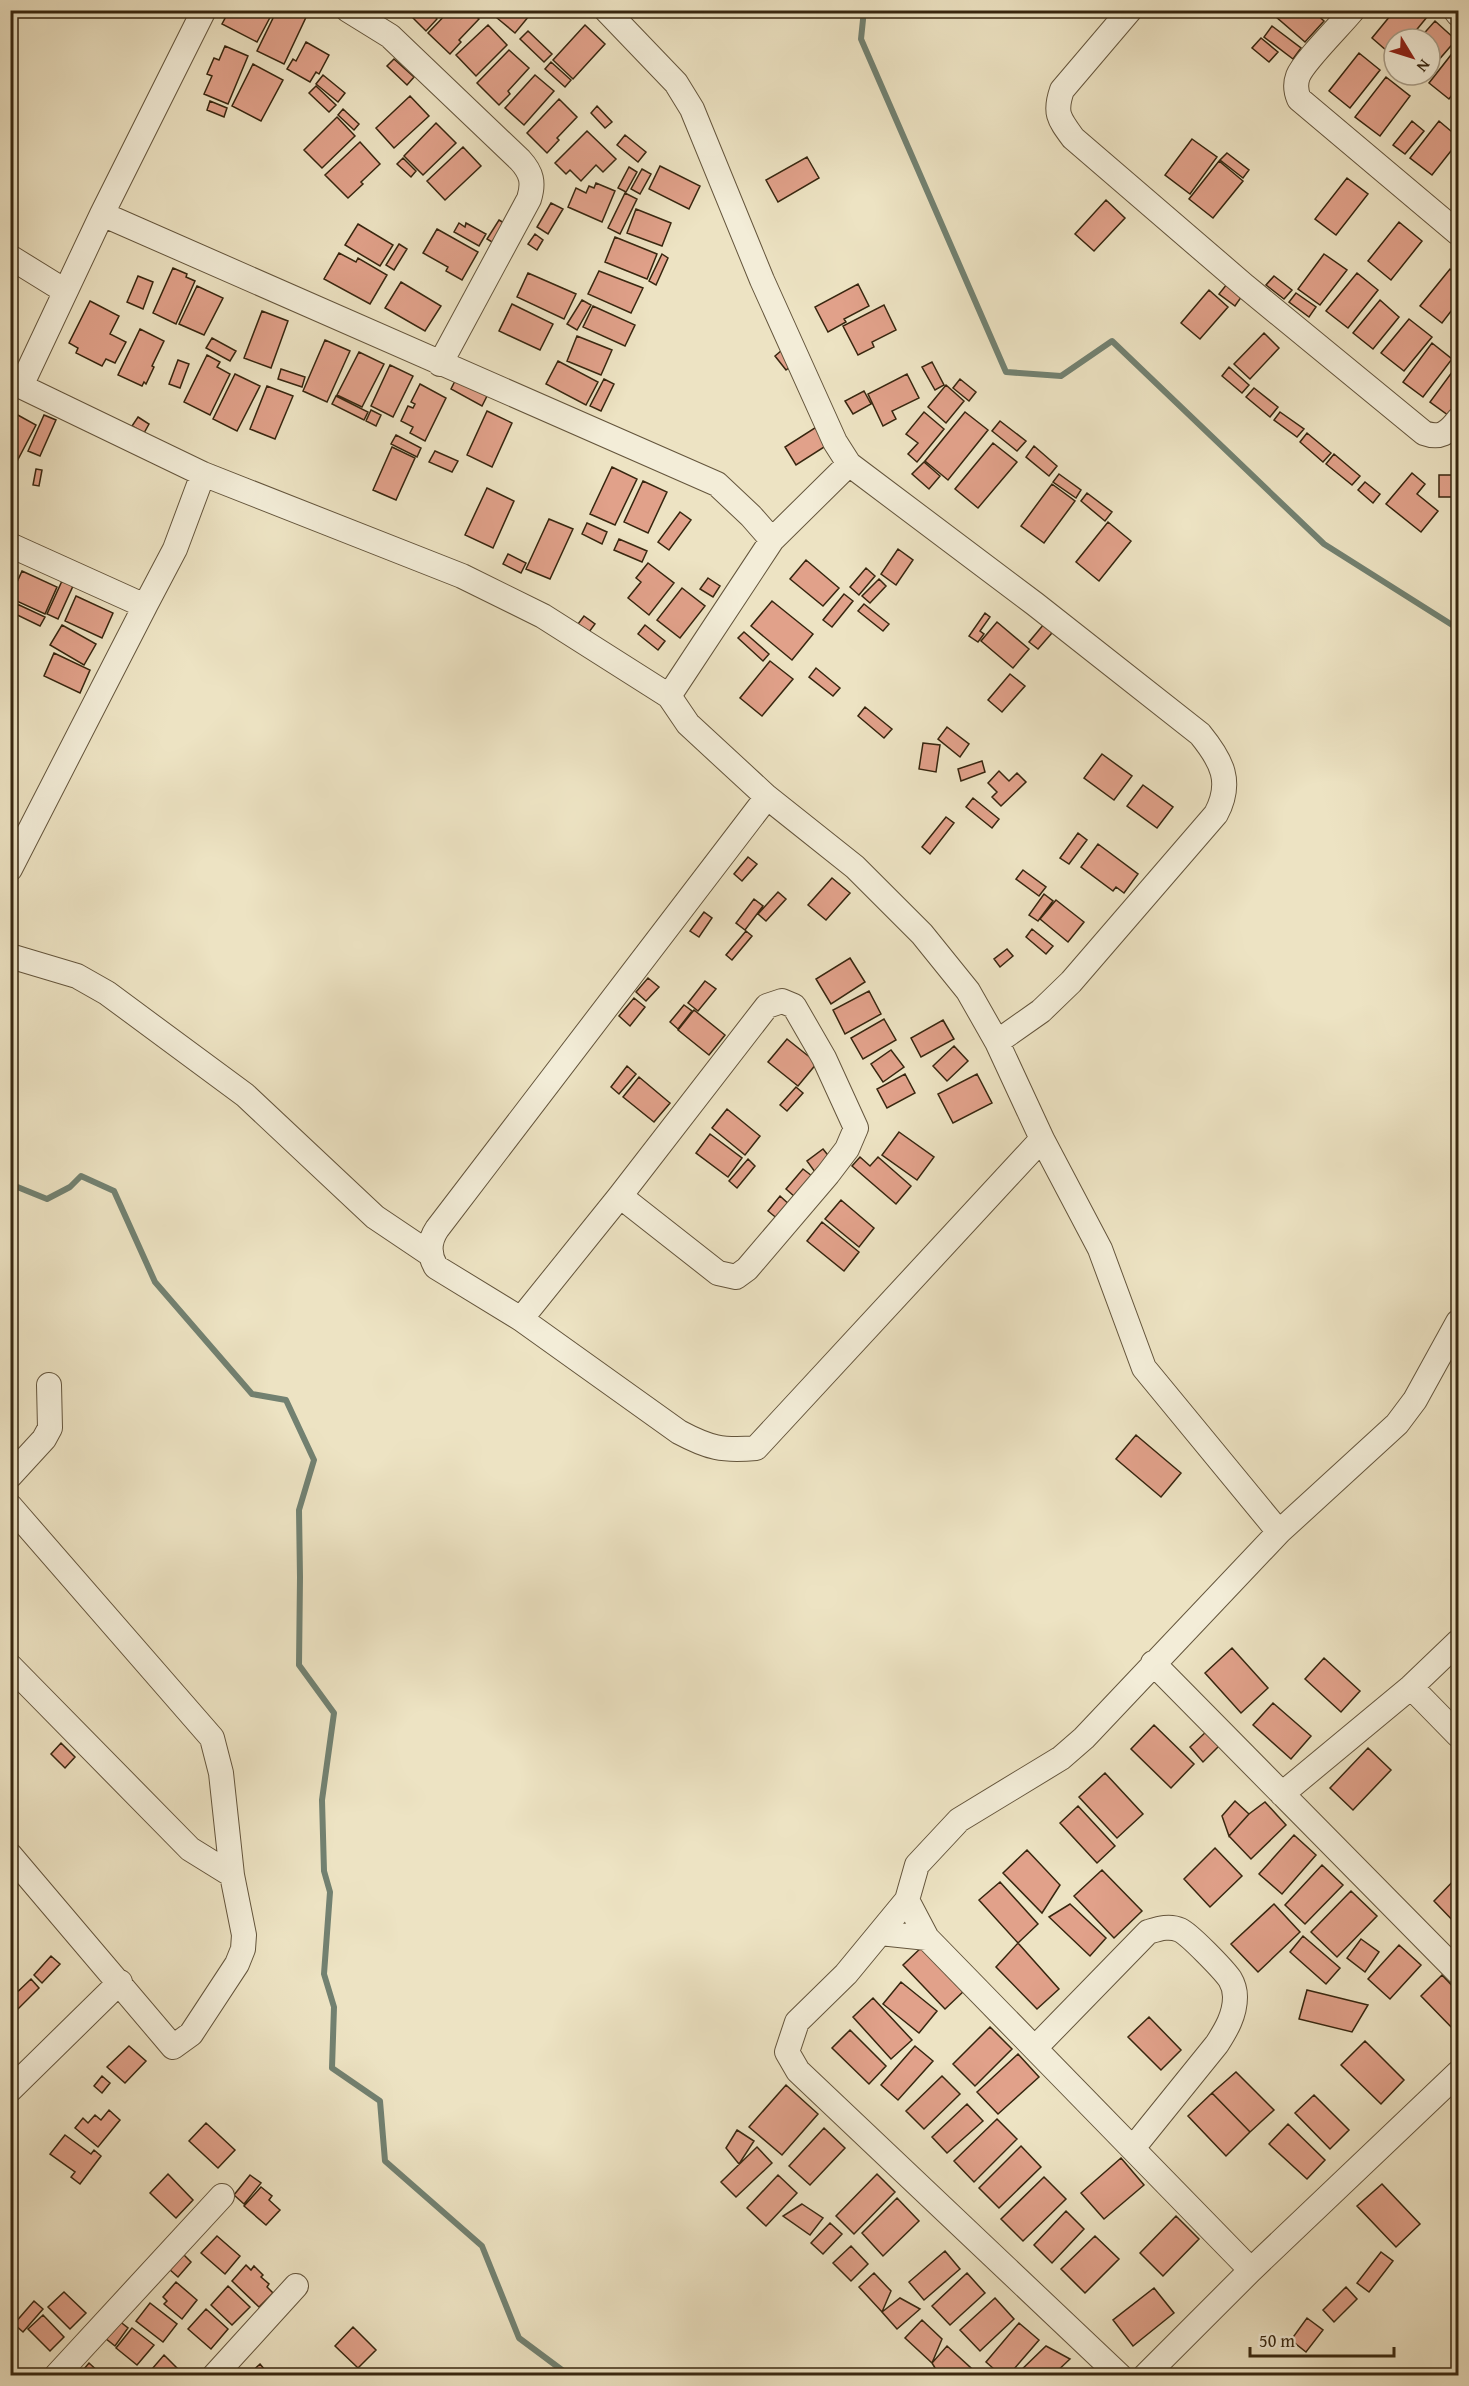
<svg xmlns="http://www.w3.org/2000/svg" width="1469" height="2386" font-family="'Gentium Book Plus',serif">
  <style>
    .lines { fill: none; stroke-linecap: round; stroke-linejoin: round }
    .stream { stroke: #728171; stroke-width: 6 }
    .building { fill: #e1a18a; stroke: #37260f; stroke-width: 1.5 }
    .minor-casing { stroke: #64553c; stroke-width: 26 }
    .minor { stroke: #f3edd8; stroke-width: 24 }
  </style>
  <rect width="100%" height="100%" fill="#ede3c3"/>
  <filter id="stains"><feTurbulence type="fractalNoise" baseFrequency=".00333" numOctaves="4"/><feColorMatrix values="0 0 0 0 .2 0 0 0 0 .09 0 0 0 0 .02 0 0 0 .5 -.17"/></filter>
  <radialGradient id="worn" r=".72"><stop offset=".6" stop-color="#630" stop-opacity="0"/><stop offset="1" stop-color="#630" stop-opacity=".3"/></radialGradient>
  <g class="lines">
    <!-- stream -->
    <path class="stream" d="M864,10L861,39L1006,372L1061,376L1112,341L1324,544L1457,628
      M10,1184L47,1199L70,1187L81,1176L114,1191L155,1282L252,1394L286,1400L314,1460L299,1510L300,1577L299,1665L334,1713L322,1800L324,1871L330,1892L324,1974L334,2007L332,2068L380,2101L385,2161L482,2246L519,2338L570,2376"/>
  </g>
  <!-- building -->
  <path class="building" d="M274,10L257,42L222,24L229,11Z
    M277,10H302L308,13L284,64L257,51Z
    M405,10H440L435,16L437,19L426,31Z
    M450,10H471L479,19L459,40L461,42L450,54L428,33Z
    M503,10H534L515,33L497,18Z
    M1268,10H1312L1324,21L1305,42Z
    M1395,10H1419L1427,17L1409,39H1394V57L1372,38Z
    M1435,21L1456,40L1430,70V39H1419Z
    M488,25L507,45L476,76L456,55Z
    M585,25L605,44L573,79L553,60Z
    M1272,26L1301,48L1293,59L1264,37Z
    M528,31L552,54L544,62L520,39Z
    M1261,38L1278,52L1269,62L1252,48Z
    M306,42L329,55L319,74L316,72L310,82L287,69L293,59L296,61Z
    M225,46L248,56L228,104L204,94L212,76L207,74L214,58L219,60Z
    M1458,46V87L1449,99L1429,83Z
    M509,50L529,68L508,91L510,94L499,105L477,83Z
    M1359,53L1380,70L1350,108L1329,91Z
    M394,59L414,77L407,85L387,66Z
    M551,62L571,80L565,87L545,69Z
    M253,64L283,80L261,121L232,106Z
    M323,75L345,93L338,102L316,84Z
    M535,75L554,91L524,125L505,108Z
    M1386,77L1410,96L1380,136L1355,117Z
    M316,86L336,105L329,112L309,93Z
    M410,96L429,116L394,148L376,128Z
    M559,99L577,117L557,138L559,140L547,153L527,133Z
    M210,101L227,108L224,117L207,110Z
    M597,106L612,122L605,128L591,113Z
    M343,109L359,124L354,130L338,115Z
    M337,117L355,136L322,168L304,150Z
    M1412,121L1424,131L1405,154L1393,145Z
    M1439,121L1458,137V142L1432,175L1410,158Z
    M436,123L456,143L423,175L404,156Z
    M587,131L616,159L603,172L596,165L581,181L570,170L566,174L555,163Z
    M625,135L646,152L638,162L617,145Z
    M1192,139L1217,157L1190,194L1165,175Z
    M360,142L380,164L361,182L363,184L348,198L325,175Z
    M463,147L481,166L445,200L427,181Z
    M1227,153L1249,170L1243,178L1220,160Z
    M807,157L819,178L778,202L766,180Z
    M403,158L416,171L411,177L397,164Z
    M1219,161L1243,181L1213,218L1189,199Z
    M660,166L700,186L689,209L649,189Z
    M629,167L637,172L626,192L618,188Z
    M642,169L651,174L640,194L631,189Z
    M1347,178L1368,194L1336,235L1315,219Z
    M596,183L615,191L602,222L568,207L576,188L586,193L589,186L594,188Z
    M625,193L637,199L620,234L608,228Z
    M1106,200L1125,218L1094,251L1075,234Z
    M551,203L563,209L548,234L537,227Z
    M636,209L671,223L662,246L627,233Z
    M499,220L509,226L497,245L487,239Z
    M1399,222L1422,241L1391,280L1368,261Z
    M459,223L465,227L466,223L486,234L479,246L454,232Z
    M358,224L393,245L380,266L345,245Z
    M437,229L478,252L462,280L446,271L448,267L423,253Z
    M535,234L543,240L537,250L528,244Z
    M615,237L657,254L647,279L605,262Z
    M399,244L407,249L394,270L386,265Z
    M339,253L356,262L358,258L387,275L370,304L324,279Z
    M662,254L668,258L656,285L649,281Z
    M1324,254L1347,270L1320,305L1298,289Z
    M173,268L187,274L186,277L195,281L176,324L153,313Z
    M1450,269L1458,276V302L1442,323L1420,306Z
    M599,271L643,288L631,313L588,294Z
    M528,273L576,294L564,319L517,297Z
    M1357,273L1378,290L1348,328L1326,311Z
    M138,276L153,282L143,309L127,302Z
    M1274,276L1292,290L1284,299L1266,285Z
    M401,282L441,306L425,331L385,308Z
    M858,284L869,306L844,319L846,322L828,332L815,307Z
    M1227,284L1242,296L1235,306L1219,294Z
    M197,286L223,298L204,335L179,324Z
    M1209,290L1228,307L1200,339L1181,323Z
    M1296,293L1316,307L1309,317L1289,302Z
    M582,300L591,305L577,330L567,324Z
    M1380,300L1399,317L1373,349L1353,333Z
    M90,301L119,316L110,334L126,342L115,363L106,359L102,366L76,353L78,348L69,343Z
    M512,304L553,324L540,350L499,331Z
    M884,305L896,330L872,342L874,347L858,355L843,326Z
    M593,306L635,325L625,346L583,327Z
    M262,311L288,321L271,368L244,358Z
    M1409,319L1432,337L1404,371L1381,353Z
    M140,329L164,341L152,366L154,367L146,384L144,382L142,386L118,375Z
    M1264,333L1279,348L1250,379L1234,364Z
    M577,336L612,350L601,375L567,361Z
    M212,338L236,351L230,361L206,348Z
    M325,340L350,351L327,402L303,391Z
    M1432,343L1452,359L1423,397L1403,382Z
    M782,350L794,364L786,370L775,356Z
    M359,352L384,364L362,407L337,395Z
    M207,355L220,362L217,367L230,374L210,415L184,402Z
    M178,360L189,364L180,388L169,384Z
    M558,361L598,382L586,405L546,384Z
    M932,362L944,385L935,390L922,367Z
    M1458,364V410L1452,418L1430,402Z
    M390,365L413,376L393,417L371,406Z
    M1229,367L1249,385L1242,393L1222,376Z
    M281,369L305,377L302,387L278,379Z
    M235,374L260,386L237,431L213,419Z
    M907,374L919,398L892,411L896,419L883,426L868,394Z
    M456,379L487,396L482,406L451,389Z
    M604,379L614,384L601,411L590,406Z
    M960,379L976,392L969,401L953,388Z
    M420,384L446,398L425,441L410,433L413,427L401,421L408,406L413,408L415,404L411,402Z
    M946,385L964,401L946,423L928,407Z
    M267,386L293,396L275,439L250,429Z
    M1254,388L1278,407L1270,417L1246,397Z
    M864,391L871,404L853,414L845,401Z
    M336,396L368,412L364,420L332,404Z
    M371,410L381,415L376,426L366,421Z
    M487,411L512,423L492,467L467,455Z
    M924,412L944,429L917,462L908,454L918,443L906,434Z
    M965,412L988,430L948,480L925,461Z
    M1280,412L1304,429L1297,437L1274,420Z
    M16,414L36,425L14,467L10,465V424Z
    M44,415L56,420L40,456L28,451Z
    M138,417L149,424L144,433L132,426Z
    M1000,421L1026,441L1017,451L992,431Z
    M821,424L832,442L796,465L785,447Z
    M1307,433L1331,453L1323,462L1300,442Z
    M396,435L421,448L417,457L391,444Z
    M993,443L1017,462L978,508L955,489Z
    M1034,446L1057,466L1049,476L1026,457Z
    M392,447L415,458L396,500L373,490Z
    M435,451L458,461L452,472L429,462Z
    M1334,454L1360,476L1352,485L1326,464Z
    M924,462L940,476L929,489L912,474Z
    M612,467L637,479L615,525L590,514Z
    M36,469L42,470L39,486L33,485Z
    M1412,473L1425,484L1417,494L1438,511L1421,532L1386,504Z
    M1059,474L1081,490L1076,498L1053,482Z
    M1439,475H1452V497H1439Z
    M643,481L667,492L648,533L624,522Z
    M1365,482L1380,494L1373,503L1358,490Z
    M1052,484L1075,501L1044,543L1021,526Z
    M487,488L514,501L493,548L465,535Z
    M1087,493L1112,512L1105,521L1081,501Z
    M680,512L691,520L669,550L658,542Z
    M549,519L573,529L550,579L526,569Z
    M1108,522L1131,541L1099,581L1076,562Z
    M587,523L607,532L602,544L582,534Z
    M619,539L647,551L642,562L614,550Z
    M898,549L913,560L896,585L881,574Z
    M508,554L526,563L521,573L503,564Z
    M806,560L839,588L823,606L790,579Z
    M648,563L674,583L649,615L628,598L641,582L636,578Z
    M866,568L875,576L859,595L850,587Z
    M22,571L57,587L45,614L10,598Z
    M708,578L720,586L713,597L700,589Z
    M879,579L886,586L870,603L862,596Z
    M62,581L73,586L58,619L47,614Z
    M682,588L705,606L680,638L657,620Z
    M844,594L853,601L832,627L823,620Z
    M76,596L113,613L102,638L65,621Z
    M772,601L813,634L792,660L751,626Z
    M17,604L45,617L40,626L13,613Z
    M864,604L889,624L883,631L858,611Z
    M985,613L990,617L980,631L984,634L978,642L969,636Z
    M584,616L595,624L589,632L578,624Z
    M1049,618L1058,626L1038,649L1029,642Z
    M997,622L1029,649L1013,668L981,641Z
    M62,625L96,644L84,665L50,645Z
    M645,625L665,641L658,650L638,634Z
    M744,632L769,654L763,661L738,638Z
    M54,653L90,670L80,693L44,676Z
    M770,661L793,679L762,716L740,698Z
    M816,668L840,688L833,696L809,677Z
    M1010,674L1025,686L1002,712L988,700Z
    M865,707L892,729L884,738L858,716Z
    M947,727L969,744L960,757L938,739Z
    M923,743L940,745L936,772L919,769Z
    M1102,754L1132,776L1114,800L1084,778Z
    M982,761L985,772L961,781L958,769Z
    M999,771L1009,781L1017,773L1026,782L1001,806L992,797L997,792L988,783Z
    M1143,785L1173,807L1157,828L1127,806Z
    M973,798L999,819L992,828L966,807Z
    M946,817L954,823L930,854L922,847Z
    M1078,833L1087,840L1069,864L1060,858Z
    M1098,844L1138,874L1124,893L1116,887L1113,891L1081,867Z
    M748,857L757,864L742,881L734,874Z
    M1023,870L1046,887L1039,896L1016,879Z
    M832,878L850,893L826,920L808,905Z
    M778,892L786,899L766,921L758,914Z
    M1044,894L1053,901L1038,921L1029,915Z
    M754,899L763,906L745,930L736,923Z
    M1056,900L1084,922L1068,942L1040,919Z
    M704,912L712,918L699,937L690,931Z
    M1032,929L1053,946L1046,954L1026,937Z
    M746,931L752,936L732,960L726,955Z
    M1007,949L1013,956L1000,967L994,959Z
    M850,958L865,982L831,1004L816,979Z
    M648,978L659,987L646,1001L636,992Z
    M705,981L716,989L698,1011L688,1003Z
    M869,991L881,1014L845,1034L833,1010Z
    M634,998L645,1007L630,1026L619,1016Z
    M684,1005L692,1011L678,1029L670,1022Z
    M694,1010L725,1035L709,1055L678,1030Z
    M884,1019L896,1040L863,1059L851,1038Z
    M943,1020L954,1039L921,1057L911,1038Z
    M787,1039L817,1063L798,1086L768,1062Z
    M954,1046L968,1061L947,1081L933,1066Z
    M891,1050L904,1067L883,1082L871,1064Z
    M627,1066L636,1074L619,1094L611,1087Z
    M905,1074L915,1093L887,1108L877,1089Z
    M977,1074L992,1103L953,1123L938,1094Z
    M639,1077L670,1103L654,1122L623,1097Z
    M796,1087L803,1093L787,1111L780,1105Z
    M727,1109L760,1136L745,1155L712,1128Z
    M899,1132L934,1157L917,1180L882,1155Z
    M710,1134L742,1158L728,1177L696,1153Z
    M823,1149L831,1159L815,1172L807,1161Z
    M860,1157L870,1166L878,1157L911,1186L896,1204L852,1166Z
    M748,1159L755,1166L737,1188L729,1181Z
    M803,1169L812,1176L795,1197L786,1189Z
    M780,1196L791,1206L779,1220L768,1211Z
    M841,1200L874,1228L859,1247L825,1219Z
    M822,1222L859,1252L844,1271L807,1241Z
    M1136,1435L1181,1473L1161,1497L1116,1459Z
    M1232,1648L1268,1688L1241,1713L1205,1673Z
    M1324,1658L1360,1691L1341,1712L1305,1679Z
    M1273,1703L1311,1736L1291,1759L1253,1725Z
    M1154,1725L1194,1764L1171,1788L1131,1749Z
    M1208,1730L1221,1744L1203,1762L1190,1747Z
    M61,1743L75,1757L65,1768L51,1754Z
    M1368,1748L1391,1770L1353,1810L1330,1788Z
    M1105,1773L1143,1814L1117,1838L1079,1797Z
    M1235,1801L1249,1814L1229,1836L1222,1816Z
    M1265,1802L1286,1825L1251,1859L1229,1836L1249,1814Z
    M1078,1806L1115,1846L1097,1863L1060,1823Z
    M1294,1835L1316,1855L1282,1894L1259,1874Z
    M1215,1848L1242,1876L1210,1907L1184,1879Z
    M1027,1850L1060,1885L1042,1913L1003,1873Z
    M1322,1865L1343,1885L1305,1924L1285,1905Z
    M1102,1870L1142,1911L1114,1938L1074,1896Z
    M1458,1876V1926L1434,1901Z
    M1000,1882L1038,1924L1018,1943L979,1900Z
    M1351,1891L1377,1916L1337,1957L1311,1932Z
    M1070,1904L1106,1938L1090,1956L1049,1917Z
    M1274,1904L1300,1932L1258,1972L1231,1944Z
    M1303,1936L1340,1968L1326,1984L1290,1952Z
    M1361,1939L1379,1952L1365,1972L1347,1958Z
    M1018,1943L1059,1989L1037,2009L996,1967Z
    M1399,1945L1421,1965L1390,1999L1368,1979Z
    M923,1946L965,1990L945,2009L903,1965Z
    M51,1956L60,1964L42,1983L34,1975Z
    M1442,1975L1458,1992V2026L1454,2030L1421,1996Z
    M31,1979L39,1988L18,2009L10,1999Z
    M901,1982L937,2011L919,2033L883,2004Z
    M1307,1990L1368,2005L1352,2032L1299,2019Z
    M873,1998L912,2040L891,2059L853,2017Z
    M1149,2017L1181,2050L1161,2070L1128,2037Z
    M990,2027L1012,2049L975,2086L953,2064Z
    M850,2030L886,2066L869,2084L832,2048Z
    M1365,2041L1404,2080L1381,2104L1341,2065Z
    M129,2046L146,2061L125,2083L107,2067Z
    M915,2046L933,2061L898,2100L881,2085Z
    M1018,2054L1039,2077L998,2114L977,2092Z
    M1236,2072L1274,2110L1250,2132L1212,2093Z
    M102,2076L110,2083L102,2093L94,2086Z
    M942,2076L960,2094L924,2129L906,2111Z
    M786,2085L818,2114L782,2155L749,2127Z
    M1212,2093L1250,2132L1226,2156L1188,2116Z
    M1314,2095L1349,2130L1330,2149L1295,2113Z
    M967,2104L983,2121L947,2153L932,2137Z
    M109,2110L120,2120L98,2147L75,2128L83,2118L88,2123L95,2115L101,2120Z
    M997,2119L1017,2139L974,2182L954,2161Z
    M206,2123L235,2150L218,2168L189,2141Z
    M1288,2124L1325,2160L1307,2179L1269,2144Z
    M824,2128L845,2148L810,2185L789,2166Z
    M737,2130L754,2141L739,2164L726,2148Z
    M65,2135L91,2154L94,2150L101,2156L80,2184L71,2177L75,2172L50,2154Z
    M1021,2146L1041,2167L999,2208L979,2188Z
    M757,2147L772,2163L736,2197L721,2182Z
    M1121,2158L1144,2185L1104,2219L1081,2193Z
    M168,2174L193,2200L176,2218L150,2193Z
    M877,2174L895,2192L854,2234L836,2216Z
    M250,2175L261,2183L244,2204L234,2195Z
    M778,2175L797,2193L766,2226L747,2208Z
    M1044,2177L1066,2199L1023,2241L1001,2219Z
    M1382,2184L1420,2224L1396,2247L1357,2206Z
    M261,2187L272,2196L269,2200L280,2210L266,2225L244,2206Z
    M897,2198L919,2221L883,2256L862,2233Z
    M802,2204L823,2218L810,2235L783,2216Z
    M1066,2211L1084,2229L1052,2263L1034,2245Z
    M1176,2216L1199,2239L1163,2276L1140,2253Z
    M830,2223L842,2234L823,2254L811,2243Z
    M217,2236L240,2256L225,2274L201,2253Z
    M1095,2236L1119,2259L1085,2293L1061,2269Z
    M851,2246L868,2264L851,2281L833,2263Z
    M945,2251L960,2269L924,2300L909,2282Z
    M1381,2252L1393,2261L1369,2292L1357,2283Z
    M183,2254L191,2262L178,2277L169,2269Z
    M246,2265L251,2270L254,2266L263,2275L261,2277L269,2284L267,2287L273,2293L259,2307L232,2281Z
    M874,2273L891,2291L882,2312L859,2287Z
    M967,2273L985,2293L950,2325L932,2306Z
    M176,2282L197,2300L182,2319L164,2304L167,2301L163,2297Z
    M228,2286L250,2307L232,2325L211,2305Z
    M1346,2287L1357,2299L1334,2322L1323,2310Z
    M1154,2288L1174,2313L1133,2346L1113,2320Z
    M64,2292L86,2313L70,2329L48,2307Z
    M900,2298L920,2309L897,2329L882,2312Z
    M995,2298L1014,2319L980,2351L960,2330Z
    M34,2301L43,2309L23,2332L14,2324Z
    M150,2303L177,2324L163,2342L136,2321Z
    M206,2309L228,2329L211,2349L188,2329Z
    M43,2315L64,2337L50,2351L28,2329Z
    M1307,2318L1323,2330L1306,2352L1291,2340Z
    M118,2320L128,2328L115,2346L105,2338Z
    M922,2320L942,2339L932,2363L905,2338Z
    M1019,2323L1039,2340L1008,2376H1002L986,2362Z
    M353,2327L376,2350L358,2368L335,2346Z
    M132,2328L154,2345L137,2365L116,2348Z
    M947,2346L971,2368L959,2376H940L932,2363Z
    M1046,2346L1070,2359L1052,2376H1015Z
    M164,2355L185,2376H146Z
    M89,2363L101,2374L103,2376H78Z
    M260,2364L270,2376H247Z"/>
  <g class="lines">
    <defs>
      <path id="minor" d="M348,10L390,36L520,160C532,173 534,183 529,199L440,364
        M1130,10L1062,90C1054,113 1059,119 1073,138L1245,286L1424,433C1440,439 1448,433 1458,420
        M1353,10C1341,25 1304,61 1298,76C1295,84 1296,92 1299,99L1458,233
        M1455,10L1458,14
        M102,214L717,484L751,516L772,540
        M10,257L65,291
        M10,381L203,474L462,576L543,616L669,696L772,540L849,464L835,442L762,280L692,109L676,83L606,10
        M21,386L102,214L204,10
        M849,464L1035,604L1200,734C1222,761 1233,782 1216,814L1071,982L1041,1011L997,1042
        M10,545L145,606L175,549L203,474
        M669,696L688,724L767,797L855,867L922,934L968,991L997,1042L1042,1139L1100,1249L1144,1368L1279,1532
        M767,797L437,1229C429,1241 428,1254 436,1267L521,1319L679,1432C709,1448 722,1451 756,1448L1042,1139
        M10,869L145,606
        M10,956L77,976L107,993L245,1095L375,1217L430,1254
        M521,1319L620,1196L767,1006L782,1001L794,1006L824,1058L856,1128L847,1149L828,1174L747,1269L736,1277L718,1273L620,1196
        M10,1476L44,1439L50,1428L49,1385
        M10,1506L212,1738L221,1773L232,1875L244,1935L243,1949L237,1964L191,2034L173,2047L10,1855
        M1153,1663L1458,1972
        M10,1666L190,1849L232,1875
        M1411,1687L1458,1735
        M1282,1794L1411,1687L1458,1642
        M907,1900L927,1938L1251,2270
        M880,1933L927,1938
        M1035,2048L1148,1932C1158,1929 1169,1925 1180,1930C1189,1934 1223,1969 1230,1979C1233,1984 1235,1991 1235,1997C1235,2015 1226,2030 1217,2044L1133,2148
        M10,2090L120,1982
        M56,2376L222,2196
        M214,2376L296,2286
        M1120,2376L798,2071L787,2052L797,2022L846,1974L907,1900L917,1865L959,1820L1061,1758L1084,1738L1279,1532L1397,1424L1415,1400L1458,1322
        M1145,2376L1251,2270L1458,2073"/>
    </defs>
    <!-- minor casing -->
    <use href="#minor" class="minor-casing"/>
    <!-- minor -->
    <use href="#minor" class="minor"/>
  </g>
  <!-- margin -->
  <rect width="1469" height="2386" fill="none" stroke="#ede3c3" stroke-width="36"/>
  <rect x="12" y="12" width="1445" height="2362" fill="none" stroke="#37260f" stroke-width="3"/>
  <rect x="18" y="18" width="1433" height="2350" fill="none" stroke="#37260f" stroke-width="1.5"/>
  <!-- north arrow -->
  <g transform="translate(1412 57) rotate(128)"><circle r="28" fill="#f3edd8" stroke="#a89d88" stroke-width="1.5"/>
  <path d="M0-4.5L10 22L0 15L-10 22Z" fill="#8f2418"/>
  <text y="-9" font-size="16" font-weight="bold" text-anchor="middle" fill="#37260f">N</text>
  </g>
  <!-- scale -->
  <path d="M1250 2347v9h144v-9" fill="none" stroke="#37260f" stroke-width="3"/>
  <text x="1259" y="2347" font-size="18" fill="#37260f" stroke="#f3edd8" stroke-width="4.5" paint-order="stroke">50 m</text>
  <rect width="100%" height="100%" filter="url(#stains)"/>
  <rect width="100%" height="100%" fill="url(#worn)"/>
</svg>
